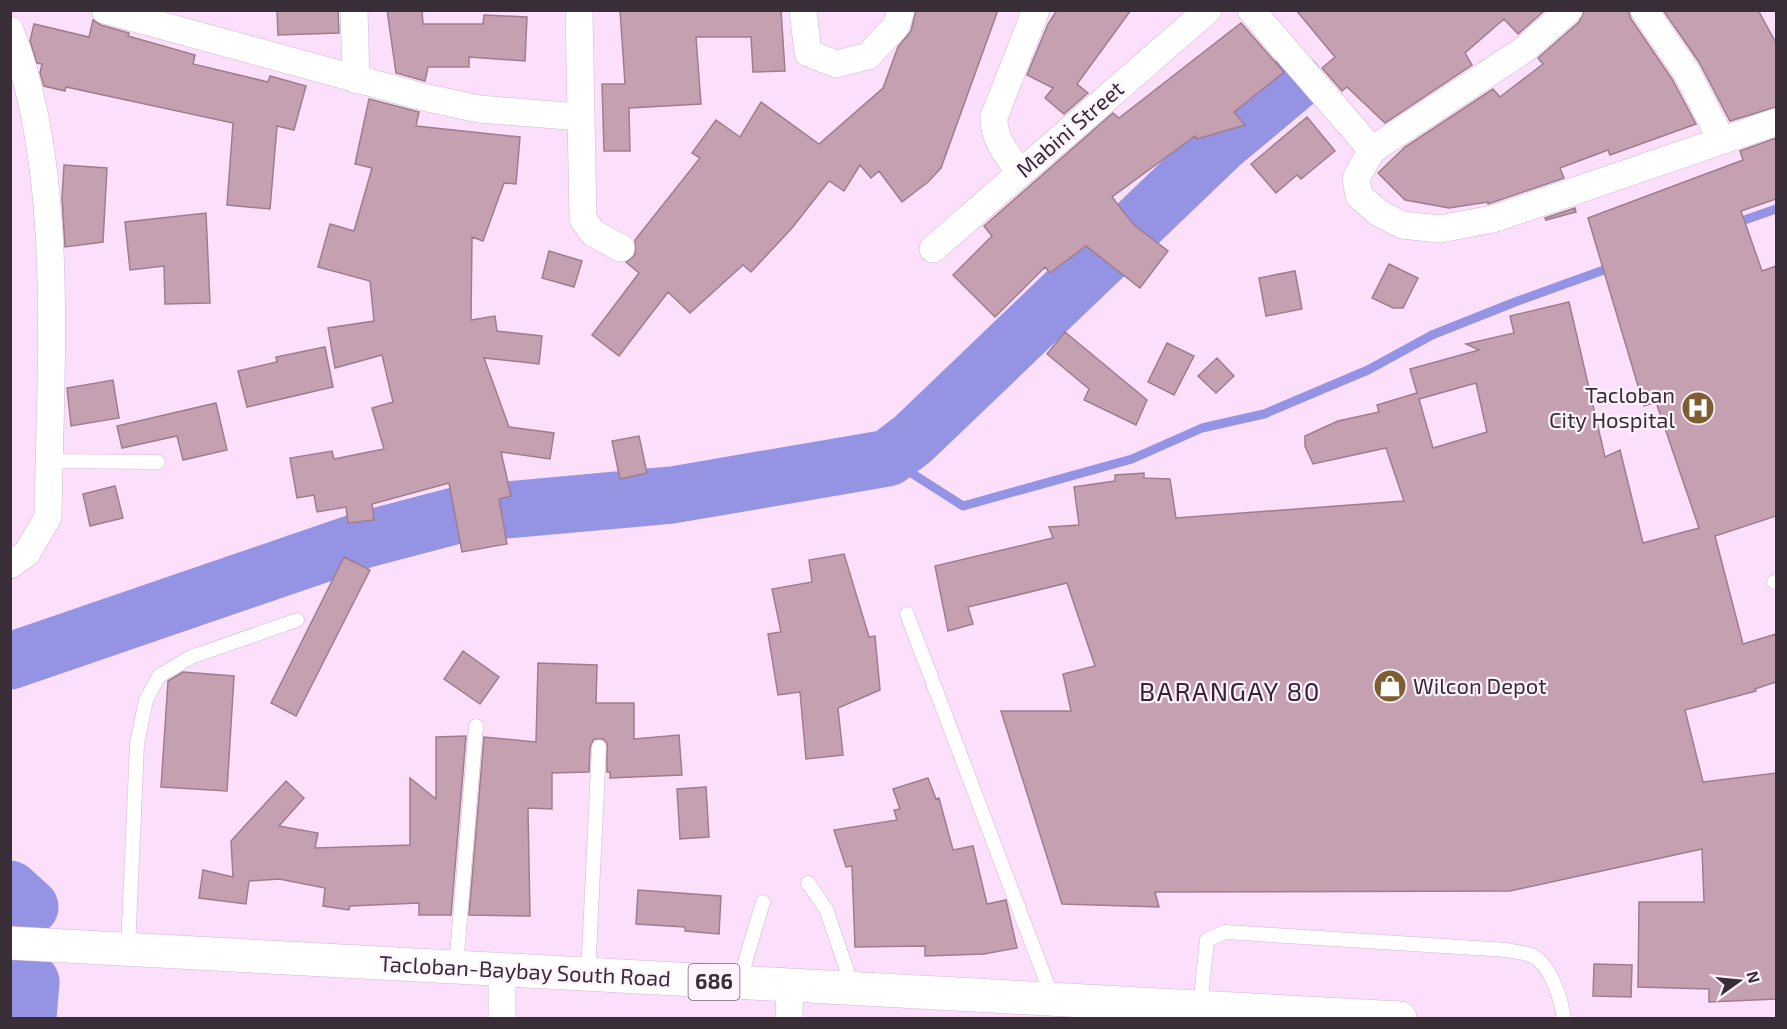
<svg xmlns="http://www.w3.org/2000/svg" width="1787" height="1029" font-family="'Exo 2',sans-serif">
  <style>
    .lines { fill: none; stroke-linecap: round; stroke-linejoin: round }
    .stream { stroke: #9593e3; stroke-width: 9 }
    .river { stroke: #9593e3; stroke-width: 57 }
    .building { fill: #c4a0b1; stroke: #9f7d8d; stroke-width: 1.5; fill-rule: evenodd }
    .service-casing { stroke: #d2b7d1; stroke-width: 15 }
    .minor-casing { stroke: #d2b7d1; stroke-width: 28 }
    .primary-casing { stroke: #d2b7d1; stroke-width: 34 }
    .service { stroke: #fff; stroke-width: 14 }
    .minor { stroke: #fff; stroke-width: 27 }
    .primary { stroke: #fff; stroke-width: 33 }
    .labels { text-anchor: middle; stroke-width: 4.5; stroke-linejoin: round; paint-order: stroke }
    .shield { fill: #fff3fe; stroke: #746973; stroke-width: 1.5 }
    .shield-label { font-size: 21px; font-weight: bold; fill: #392e38 }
    .street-label { font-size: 22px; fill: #392e38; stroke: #fff3fe }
    .poi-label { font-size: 22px; fill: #392e38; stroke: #fff3fe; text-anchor: end }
    .quarter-label { font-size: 26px; letter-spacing: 1.5px; fill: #372237; stroke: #fff3fe }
  </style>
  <rect width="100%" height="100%" fill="#fce0fb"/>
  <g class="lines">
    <!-- stream -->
    <path class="stream" d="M1733,224L1776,209
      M888,458L963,506L1132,459L1202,428L1264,414L1368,370L1432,335L1515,302L1615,266"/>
    <!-- river -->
    <path class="river" d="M10,661L363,540L462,514L672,495L888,458L913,439L1221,144L1295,82
      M10,889L30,907
      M28,1018L31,982"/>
  </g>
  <!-- building -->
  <path class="building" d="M277,10H338L339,33L278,35Z
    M387,10H422L423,24H483L484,15L527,17L525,61L469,57V67H428L425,81L396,73Z
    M620,10H781L785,71L753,72L751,37H696L701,104L629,108L630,151H604L602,84H625Z
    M916,10H998L941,168L928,182L902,202L879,171L871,178L860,165L844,191L829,181L792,228L751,272L743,265L690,313L668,292L619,356L592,335L639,273L626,262L635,255V240L700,158L692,153L716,120L740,137L761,102L819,144L883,88L898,47L911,31Z
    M1057,10H1131L1077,84L1088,93L1064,114L1045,98L1053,88L1027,75L1048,24Z
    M1296,10H1545L1518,34L1504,19L1465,53L1472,65L1385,123L1347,87L1342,91L1322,68L1335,57Z
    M1584,10H1628L1631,19L1672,79L1696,124L1610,155L1608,150L1560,168L1564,178L1488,204V202L1449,208L1405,200L1378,173L1405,147L1493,89L1500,97L1543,64L1538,58L1579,22Z
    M1663,10H1758L1776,43V107L1730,121L1699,62Z
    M93,20L101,25L129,33L128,36L195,55L193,64L268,82L270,76L306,86L294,130L277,126L270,209L227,205L233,123L66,87L65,91L44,86L40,73L42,64L37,63L30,41L34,24L89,37Z
    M1241,23L1284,72L1234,112L1245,125L1197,139L1195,136L1112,197L1134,225L1168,251L1140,288L1086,246L1050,273L1045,267L995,317L953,275L992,236L984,226L1113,113L1119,118Z
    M369,99L419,112L416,126L520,137L516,184L504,183L483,241L472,237L471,320L495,316L497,331L542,336L539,364L484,358L509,427L554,433L550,459L501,452L511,496L499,499L507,544L462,552L449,483L372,504L374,520L348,523L346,507L317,512L314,495L297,498L290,458L332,451L334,459L384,449L372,408L393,402L382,355L335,368L328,328L374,321L370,281L318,267L330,224L354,231L372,168L355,164Z
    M1307,117L1335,151L1301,179L1297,175L1276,193L1251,164Z
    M1776,138V199L1741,211L1762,271L1776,266V516L1715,536L1743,644L1776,634V682L1755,689L1756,691L1685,710L1703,782L1776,773V999L1709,1002V989L1638,987L1639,902H1704L1702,849L1510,891L1155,892L1159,907L1062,904L1001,711H1071L1063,674L1095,666L1067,583L968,607L973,624L948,631L935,566L1053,538L1049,527L1079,525L1074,487L1115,481V475L1144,473V478L1170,479L1176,518L1404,501L1386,448L1313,464L1305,446V436L1338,421L1379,412L1377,405L1417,393L1410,369L1479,350L1466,344L1514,333L1510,316L1569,302L1605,457L1620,450L1643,543L1699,528L1656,402L1644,406L1588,218L1743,160L1740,151ZM1476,383L1487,432L1433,448L1419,399Z
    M64,165L107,168L103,242L65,247L62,198Z
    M1575,208L1576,212L1546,220L1545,218Z
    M206,213L210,303L165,304L164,266L130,270L125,222Z
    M549,251L582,261L574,287L542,278Z
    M1389,264L1418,278L1403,308H1393L1372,298Z
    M1295,271L1302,309L1266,316L1259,278Z
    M1065,332L1147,400L1136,425L1084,400L1089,389L1047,354Z
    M1167,343L1194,356L1174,395L1148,382Z
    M325,347L333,387L247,407L238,371L277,362L276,357Z
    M1217,358L1234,376L1216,393L1198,376Z
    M113,380L119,418L71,426L67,388Z
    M216,403L227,450L183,460L177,436L122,448L117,426Z
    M639,436L647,473L620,479L612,441Z
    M115,486L123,518L90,526L83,494Z
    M844,554L869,637L875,636L880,690L838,708L843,755L806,759L800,692L778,695L768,634L781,632L772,589L812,582L809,560Z
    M344,557L370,570L296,716L271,703Z
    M463,651L499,677L480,704L444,679Z
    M538,663L597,665L596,703H634V739L679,735L682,775L610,778V772H607V743L603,739H594L590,747L589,772L552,773V809L528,808L530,916L469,915L484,737L536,742Z
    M183,672L234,676L227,791L161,787L168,681Z
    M466,736L451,915H419V903L350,906L349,910L323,906L325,888L279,879L249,881L246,904L199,898L203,870L233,877L231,841L286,781L304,798L279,826L318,833L315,848L410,845V778L436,799V737Z
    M928,778L936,799L939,798L953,850L973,846L987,904L1006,900L1017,948L984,954L925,956V946L855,947L852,866L846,867L834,830L897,820L894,810L900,809L893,789Z
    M706,787L709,837L680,839L677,789Z
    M638,890L721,896L719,934L685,931V927L636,924Z
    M1594,964L1632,965L1631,997L1593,996Z"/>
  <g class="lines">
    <defs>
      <path id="service" d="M48,461L158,462
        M1774,582L1776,581
        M907,614L1053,999
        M808,883L826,909L853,988
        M128,949L137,744L146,700L159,676L191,657L297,620
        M456,967L476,726
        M588,975L599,747
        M739,983L763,902
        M1200,1008L1207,940L1225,932L1507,950C1514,952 1524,952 1531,955C1551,964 1561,999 1564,1018"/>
      <path id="minor" d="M105,10L423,97L479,109L580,117
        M354,10L356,80
        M579,10L583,219L593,233L621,248
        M803,10L808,53L836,64L868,56L896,26L901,10
        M1251,10L1372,150
        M1569,10L1525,49L1372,150L1356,178L1359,196L1379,213L1402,225L1440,229L1493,219L1776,122
        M1644,10L1686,71L1721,139
        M10,30C66,171 50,367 48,517L27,553L10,565
        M1020,173C1008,155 993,140 994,117L1036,10
        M933,249L1208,10
        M502,1018V970
        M789,1018L790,985"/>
      <path id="primary" d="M10,943L1400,1018"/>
    </defs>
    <!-- service casing -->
    <use href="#service" class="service-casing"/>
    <!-- minor casing -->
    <use href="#minor" class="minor-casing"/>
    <!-- primary casing -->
    <use href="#primary" class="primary-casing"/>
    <!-- service -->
    <use href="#service" class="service"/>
    <!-- minor -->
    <use href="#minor" class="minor"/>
    <!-- primary -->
    <use href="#primary" class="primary"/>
  </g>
  <!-- icons -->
  <defs>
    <symbol id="hospital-disc" viewBox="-11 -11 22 22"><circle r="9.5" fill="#7c5e32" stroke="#fff3fe"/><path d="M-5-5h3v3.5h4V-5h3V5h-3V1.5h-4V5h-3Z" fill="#fff"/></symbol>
    <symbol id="shop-disc" viewBox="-11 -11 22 22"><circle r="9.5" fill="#7c5e32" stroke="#fff3fe"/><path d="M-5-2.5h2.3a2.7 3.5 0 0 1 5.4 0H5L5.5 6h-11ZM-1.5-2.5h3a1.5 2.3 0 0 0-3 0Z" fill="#fff"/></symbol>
  </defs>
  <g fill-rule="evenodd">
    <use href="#hospital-disc" x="1679" y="389" width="38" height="38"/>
    <use href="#shop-disc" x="1371" y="667" width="38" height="38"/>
  </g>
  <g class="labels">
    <!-- shield labels -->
    <rect class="shield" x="688.5" y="964" width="51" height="36" rx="4.5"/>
    <g class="shield-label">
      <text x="714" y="989">686</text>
    </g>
    <!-- street labels -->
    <g class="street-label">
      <text transform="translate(1070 129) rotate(-41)" y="8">Mabini Street</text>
      <text transform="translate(525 971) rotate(3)" y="8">Tacloban-Baybay South Road</text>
    </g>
    <!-- poi labels -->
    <g class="poi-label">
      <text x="1675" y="403">Tacloban<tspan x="1675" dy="25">City Hospital</tspan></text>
      <text x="1413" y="694" text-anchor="start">Wilcon Depot</text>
    </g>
    <!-- quarter labels -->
    <g class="quarter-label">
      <text x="1230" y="701">BARANGAY 80</text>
    </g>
  </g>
  <!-- border -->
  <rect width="1787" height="1029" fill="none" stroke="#392e38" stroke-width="24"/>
  <!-- north arrow -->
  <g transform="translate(1739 981) rotate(75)" stroke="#fff3fe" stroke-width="4.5" paint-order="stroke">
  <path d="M0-4.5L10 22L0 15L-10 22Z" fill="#392e38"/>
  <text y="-9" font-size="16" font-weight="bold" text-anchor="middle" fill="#392e38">N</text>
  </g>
</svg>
